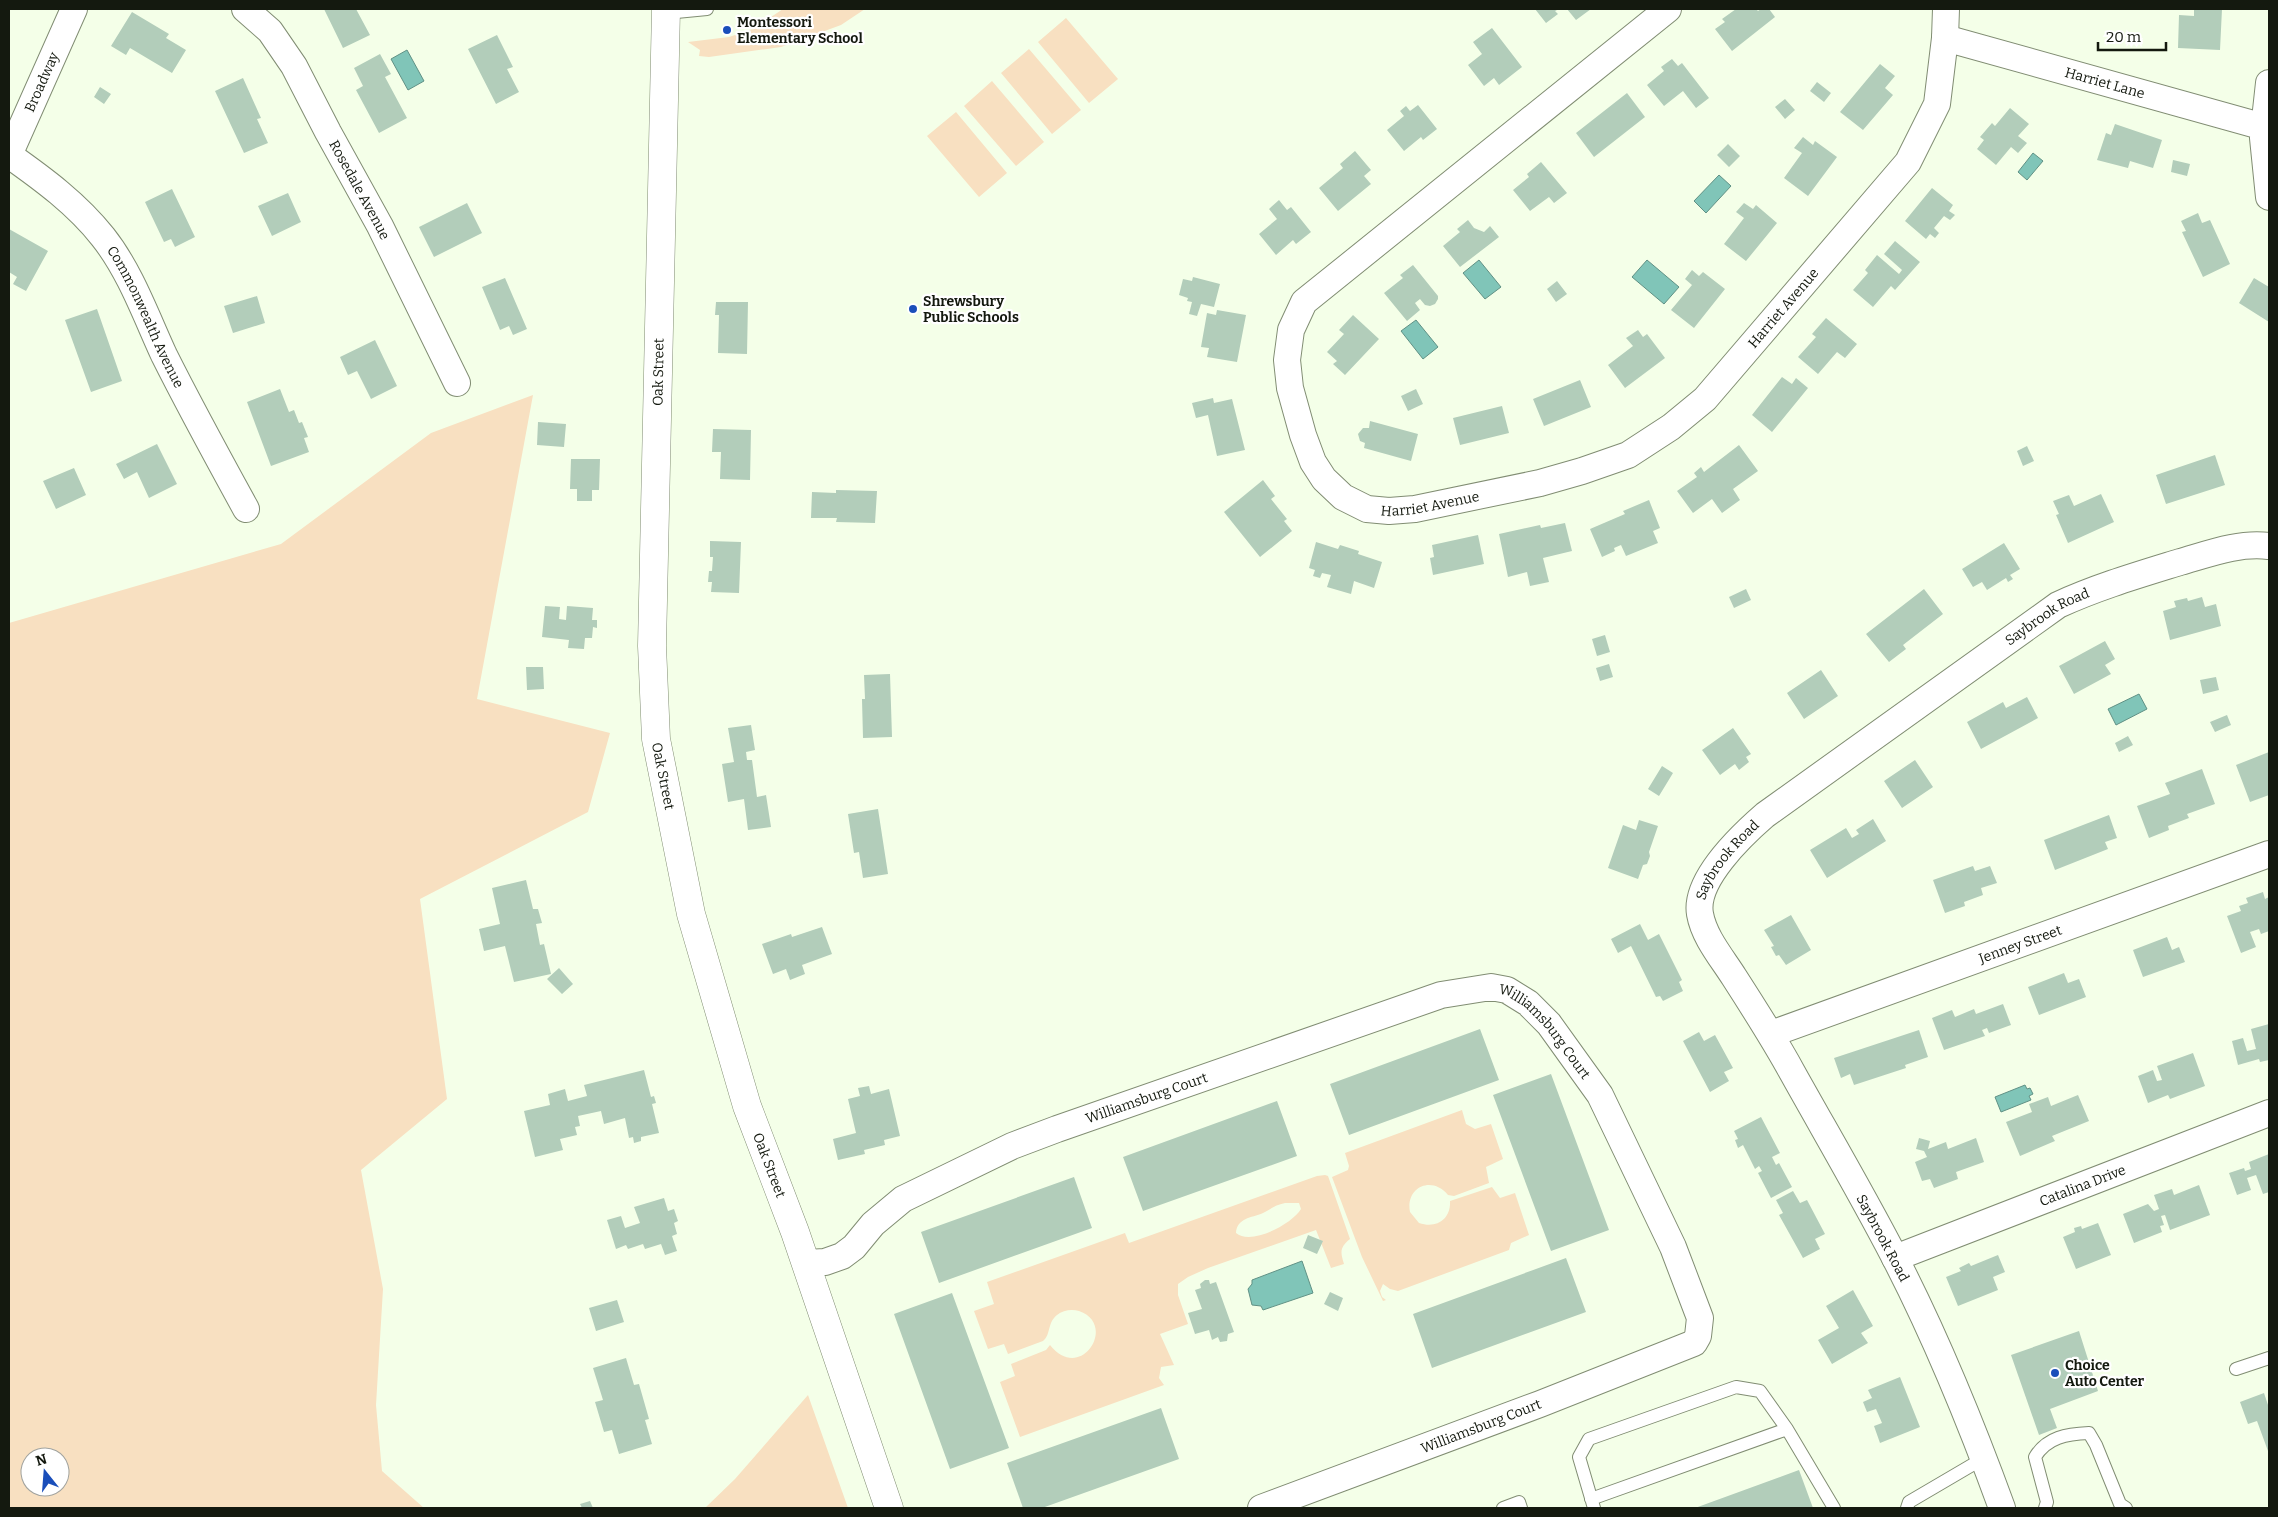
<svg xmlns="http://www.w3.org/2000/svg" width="2278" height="1517" font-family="Bitter,serif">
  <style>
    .green { fill: #f8e0c1; fill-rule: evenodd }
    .water { fill: #80c5b8; stroke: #609185 }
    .building { fill: #b2cdba }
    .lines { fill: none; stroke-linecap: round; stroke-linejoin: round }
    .lane-casing { stroke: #818d73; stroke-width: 14 }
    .street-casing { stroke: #818d73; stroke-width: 28 }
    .secondary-casing { stroke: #818d73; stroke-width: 29 }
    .lane { stroke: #fff; stroke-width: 12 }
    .street { stroke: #fff; stroke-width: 26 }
    .secondary { stroke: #fff; stroke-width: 28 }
    .poi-dot { fill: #1a4eba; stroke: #fff; stroke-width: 2 }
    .labels { text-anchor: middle; stroke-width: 4.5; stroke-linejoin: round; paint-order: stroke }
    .poi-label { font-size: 14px; font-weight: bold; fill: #14190f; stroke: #fff; text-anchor: start }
    .street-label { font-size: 14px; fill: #14190f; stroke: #fff }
  </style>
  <rect width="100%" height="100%" fill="#f4ffe8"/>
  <!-- green -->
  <path class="green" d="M783,9H865L841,25L781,47L709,57L699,56L700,50L688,42L729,37L753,29Z
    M1066,18L1118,79L1089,103L1038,42Z
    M1029,49L1081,110L1052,134L1001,73Z
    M992,81L1044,142L1016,166L964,106Z
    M956,112L1007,173L979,197L927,136Z
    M533,395L477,699L610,733L588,812L420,899L447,1099L361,1170L383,1289L376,1405L382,1471L424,1508H9V623L281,544L431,433ZM30,1457H60V1487H30Z
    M1462,1110L1466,1124L1475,1129L1491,1124L1503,1159L1486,1167L1489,1183L1454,1196L1448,1195C1432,1175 1405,1187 1410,1212L1419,1223C1437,1229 1451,1219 1450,1201L1492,1187L1500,1198L1515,1193L1529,1235L1511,1243L1509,1250L1398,1291L1390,1289L1383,1284L1380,1291L1382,1297L1386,1300L1383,1301L1362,1257L1332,1177L1348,1170L1349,1166L1345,1153Z
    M1325,1175L1328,1176L1350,1239C1340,1247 1340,1252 1344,1264L1331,1268L1316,1230L1208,1268L1188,1277L1178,1284V1295L1188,1324L1160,1334L1174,1365L1161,1367L1159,1378L1164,1385L1020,1437L1000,1382L1015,1376L1011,1364L1046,1350L1050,1345C1081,1384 1118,1324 1079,1311C1072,1309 1063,1310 1057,1315C1047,1323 1051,1335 1043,1341L1008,1354L1004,1344L988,1349L974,1311L994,1304L987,1282L1125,1233L1129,1243L1317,1176ZM1285,1203H1299L1301,1209C1292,1224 1251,1246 1236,1233C1237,1218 1251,1218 1263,1213C1271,1209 1275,1205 1285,1203Z
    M808,1395L848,1508H705L735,1479Z"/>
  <!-- water -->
  <path class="water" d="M407,50L424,81L408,90L391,59Z
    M2033,153L2043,161L2027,180L2018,172Z
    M1719,175L1731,186L1706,213L1694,201Z
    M1479,260L1501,287L1485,299L1463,273Z
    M1647,260L1679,287L1664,304L1632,277Z
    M1416,320L1438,347L1423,359L1401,331Z
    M2139,694L2147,709L2116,725L2108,709Z
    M2025,1085L2027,1089L2030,1088L2033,1094L2029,1096L2031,1100L2001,1112L1995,1097Z
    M1302,1261L1313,1293L1263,1310L1261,1306L1252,1305L1248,1289L1252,1284V1280Z"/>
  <!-- building -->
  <path class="building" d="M324,9H356L370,35L343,48Z
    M1535,9H1559L1555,11L1558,14L1546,23Z
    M1567,9H1591L1576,20Z
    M1736,9H1756L1758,11L1761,9H1769L1775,17L1732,51L1715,29L1725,22L1722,19Z
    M2194,9H2222L2220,50L2178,48L2179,15L2194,16Z
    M132,12L169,34L166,38L186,50L172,73L130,48L126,55L111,46Z
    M1492,28L1522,67L1499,85L1494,78L1484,86L1468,65L1482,54L1473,42Z
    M497,35L513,67L507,69L519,92L496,104L468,49Z
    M380,54L391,74L385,77L407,118L379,133L356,90L363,86L354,68Z
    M1672,59L1678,66L1682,63L1709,98L1696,108L1683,91L1664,106L1647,85L1664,71L1661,67Z
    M1880,64L1895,76L1885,88L1893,95L1863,130L1840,112Z
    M243,78L261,118L257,119L268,143L244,153L215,91Z
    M1817,82L1831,93L1824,102L1810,91Z
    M100,87L111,94L104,104L94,97Z
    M1627,93L1645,117L1594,157L1576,133Z
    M1785,99L1795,110L1785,119L1775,107Z
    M1418,105L1437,129L1423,140L1421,137L1404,151L1387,130L1404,116L1400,111L1406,106L1410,111Z
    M2010,108L2029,124L2018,136L2027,143L2018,153L2011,147L1996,165L1977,149L1984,140L1980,137L1992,123L1995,126Z
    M2115,124L2162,140L2153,168L2130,161L2128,168L2097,160L2106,133L2111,135Z
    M1803,137L1813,145L1815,141L1837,157L1808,196L1784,178L1802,153L1794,148Z
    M1728,144L1740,156L1729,167L1717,155Z
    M1355,151L1371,170L1364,176L1371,184L1338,211L1319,188L1343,168L1340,164Z
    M2173,160L2190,164L2187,176L2171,172Z
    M1541,162L1567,193L1554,203L1549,197L1530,211L1513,190L1529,177L1527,174Z
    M1932,188L1953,205L1949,211L1955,215L1950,220L1944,216L1934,228L1939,233L1935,238L1930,234L1926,239L1905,221Z
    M172,189L195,237L175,247L171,239L164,242L145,202Z
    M288,193L301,222L272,236L258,206Z
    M1279,200L1287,210L1291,207L1311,232L1296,244L1293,240L1276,255L1259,234L1277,219L1269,209Z
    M467,203L482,233L434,257L419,227Z
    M1744,203L1753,209L1756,205L1777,223L1746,261L1724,244L1744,218L1736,212Z
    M2198,213L2202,223L2210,220L2230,264L2203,277L2182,232L2186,231L2181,221Z
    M1468,220L1474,228L1484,232L1490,226L1499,237L1460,267L1443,246L1460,232L1457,229Z
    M9,229L48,251L26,291L13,284L17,277L9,272Z
    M1895,241L1920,262L1895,290L1891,286L1873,307L1853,290L1868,273L1865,270L1877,255L1899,274L1902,270L1884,254Z
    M1413,265L1438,296V299L1435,304L1430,306L1425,305L1420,299L1415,303L1420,310L1407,321L1384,293L1403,278L1400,275Z
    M1692,270L1699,276L1703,272L1725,289L1694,328L1671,310L1692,285L1685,279Z
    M1193,277L1220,284L1214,307L1201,304L1197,316L1189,314L1192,302L1187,301L1188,298L1179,295L1183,279L1192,281Z
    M505,278L527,329L513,335L509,326L500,330L482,287Z
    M2254,278L2269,287V322L2239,303Z
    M1557,281L1567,294L1556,302L1547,289Z
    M257,296L265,323L233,333L224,306Z
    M716,302H748L747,354L718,353L719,315H715Z
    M97,309L122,381L91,392L65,320Z
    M1217,310L1246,315L1237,362L1207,357L1209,348L1201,347L1207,313L1216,315Z
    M1353,315L1379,339L1345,375L1333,364L1337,361L1327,352L1344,334L1339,330Z
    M1826,318L1857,344L1845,358L1837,352L1818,374L1798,357L1816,337L1812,334Z
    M1638,330L1643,337L1647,334L1665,358L1625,388L1608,365L1633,346L1626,338Z
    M375,340L397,386L371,399L357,371L348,375L340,357Z
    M1782,377L1792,384L1796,378L1808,388L1772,432L1752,415Z
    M1580,380L1591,407L1544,426L1533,399Z
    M280,389L289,412L294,410L299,423L302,422L308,437L304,438L309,452L271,466L247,402Z
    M1416,389L1423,404L1408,411L1401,396Z
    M1213,398L1214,403L1232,399L1245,450L1217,456L1208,415L1196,418L1192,403Z
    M1502,406L1509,433L1460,445L1453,418Z
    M1370,421L1418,434L1411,461L1364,448L1365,443L1360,441L1358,434L1363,428H1369Z
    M538,422L566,424L564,447L537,445Z
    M713,429L751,430L750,480L720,479L721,452H712Z
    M157,444L177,484L149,498L137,472L124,479L116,464Z
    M1739,445L1758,471L1733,489L1740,500L1722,513L1712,499L1693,513L1677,491L1697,477L1694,473L1701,467L1704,472Z
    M2027,446L2034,461L2023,466L2017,451Z
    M2215,455L2225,485L2166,504L2156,475Z
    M571,459H600L599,490H592V501H577V489H570Z
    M74,468L86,495L56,509L43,481Z
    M1263,480L1275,496L1271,499L1287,519L1284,521L1292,531L1260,557L1224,512Z
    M836,490L877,491L875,523L836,522L837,518H811L812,492L836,493Z
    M2101,494L2114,522L2068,543L2056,515L2059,514L2053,501L2069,495L2074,506Z
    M1649,500L1660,528L1653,531L1658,543L1626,556L1621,545L1614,548L1615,551L1602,557L1590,529L1625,514L1623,511Z
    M1565,523L1572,551L1543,558L1549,582L1530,586L1527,572L1508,577L1499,534L1540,525L1541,528Z
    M1478,535L1484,564L1433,575L1430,558L1434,557L1432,545Z
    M710,541L741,542L739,593L711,592L712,582H708L709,571H712L713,557H710Z
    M1316,542L1338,549L1340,545L1359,551L1358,554L1382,562L1374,588L1354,581L1351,594L1327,587L1331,575L1322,573L1320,578L1313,576L1315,570L1309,568Z
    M2004,543L2020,569L2010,575L2013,579L2008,582L2006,578L1987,590L1982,582L1973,587L1962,569Z
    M1746,589L1751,600L1734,608L1729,597Z
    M1924,589L1943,614L1903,645L1906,649L1889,662L1866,634Z
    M2202,597L2205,607L2216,604L2221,626L2170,640L2163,611L2176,607L2174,601L2187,598L2188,601Z
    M545,606L560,607L559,619L566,620L567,606L593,608L592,620H597V628L593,627L592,638H585L584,649L568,648L569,640L542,637Z
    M1605,635L1610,652L1597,656L1592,639Z
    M2105,641L2115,659L2105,665L2111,674L2074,694L2059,666Z
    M1609,664L1613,677L1600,681L1596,668Z
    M526,667H543L544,689L527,690Z
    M1821,670L1838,696L1804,719L1787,693Z
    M890,674L892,737L863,738L862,699H865L864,675Z
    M2216,677L2219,690L2203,694L2200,680Z
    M2027,697L2038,718L1981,749L1967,722L2003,702L2006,708Z
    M2227,715L2231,725L2215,732L2210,722Z
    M751,725L755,750L746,752L747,760H752L757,797L766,795L771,827L748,830L744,799L728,802L722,764L734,762L728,728Z
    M1733,728L1751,754L1746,757L1749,762L1739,770L1735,764L1720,775L1702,750Z
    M2128,736L2133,745L2119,752L2115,743Z
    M2269,752V795L2250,802L2236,765Z
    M1915,760L1933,787L1902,808L1884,781Z
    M1662,766L1673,773L1659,796L1648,789Z
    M2202,769L2215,804L2187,814L2189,818L2168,826L2169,830L2149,838L2137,806L2170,794L2165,783Z
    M878,809L888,874L863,878L859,852L854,853L848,814Z
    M2109,815L2117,838L2105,842L2108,849L2055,870L2044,840Z
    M1873,819L1886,841L1827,878L1810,850L1846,828L1852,838L1859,834L1856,830Z
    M1639,820L1658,826L1649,852L1650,856L1647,864L1643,865L1638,879L1608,868L1623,825L1636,830Z
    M1973,866L1975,871L1990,866L1997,883L1981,888L1983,895L1964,902L1965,906L1945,913L1933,880Z
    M526,880L533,909H538L542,923L536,924L540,945L544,944L551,974L514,982L505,946L484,951L479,929L500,924L492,888Z
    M2263,892L2265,899L2269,897V931L2261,934L2259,929L2250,932L2256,947L2241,953L2227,916L2241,911L2239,906L2248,903L2246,898Z
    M1791,915L1811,950L1786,965L1779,955L1776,956L1771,947L1774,946L1764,930Z
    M1640,924L1648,940L1659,934L1682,980L1679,982L1683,991L1663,1001L1660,996L1656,997L1631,946L1618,953L1611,939Z
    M822,927L832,954L802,965L805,974L790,980L786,969L773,974L762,944L791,934L792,937Z
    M2167,937L2172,950L2179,947L2185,962L2143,977L2133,950Z
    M559,968L573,984L562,994L547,979Z
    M2064,973L2068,983L2079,979L2086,997L2039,1015L2028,987Z
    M2003,1004L2011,1025L1989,1033L1987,1028L1982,1030L1985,1036L1944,1050L1932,1018L1952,1010L1955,1017L1974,1009L1976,1014Z
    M2269,1024V1060L2260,1062L2259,1059L2238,1065L2232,1041L2243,1038L2247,1051L2256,1049L2251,1029Z
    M1480,1029L1499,1080L1349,1135L1330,1084Z
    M1919,1030L1928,1057L1905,1065L1906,1068L1854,1085L1850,1074L1841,1078L1834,1058Z
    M1699,1032L1704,1041L1715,1035L1733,1068L1724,1072L1729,1081L1710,1092L1683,1041Z
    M2193,1053L2205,1086L2170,1099L2168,1095L2148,1103L2138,1076L2153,1070L2157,1081L2162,1080L2157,1066Z
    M644,1070L651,1097L654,1096L656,1103L652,1104L659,1133L641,1137V1141L634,1143L633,1137L629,1138L625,1118L604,1124L601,1111L578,1116L580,1126L575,1127L577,1135L560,1139L563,1150L535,1157L524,1111L550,1105L548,1094L565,1089L568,1101L587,1096L584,1085Z
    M1551,1074L1609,1230L1551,1251L1493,1095Z
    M869,1086L871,1094L889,1089L900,1136L884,1140L885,1145L864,1150L865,1154L838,1160L833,1139L856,1133L848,1099L860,1096L858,1088Z
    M2078,1095L2089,1121L2052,1136L2055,1141L2020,1156L2006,1122L2032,1112L2029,1104L2048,1097L2051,1106Z
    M1277,1101L1297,1156L1143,1211L1123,1157Z
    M1761,1117L1780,1153L1772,1157L1776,1165L1779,1163L1792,1187L1771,1198L1758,1173L1762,1171L1759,1166L1755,1169L1743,1145L1738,1148L1735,1140L1738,1139L1734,1131Z
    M1919,1138L1930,1141L1928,1149L1946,1142L1948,1149L1976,1138L1984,1162L1956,1172L1958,1179L1934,1188L1930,1179L1922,1181L1915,1162L1927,1157L1924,1151L1916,1149Z
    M2269,1154V1192L2263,1194L2256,1175L2247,1178L2251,1190L2237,1195L2229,1173L2244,1168L2245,1171L2251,1169L2249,1162Z
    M1074,1177L1092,1228L939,1283L921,1232Z
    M2199,1185L2210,1215L2170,1230L2165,1215L2161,1216L2164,1225L2160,1226L2162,1232L2134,1243L2123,1214L2148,1204L2154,1211L2159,1209L2154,1195L2172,1189L2174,1195Z
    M1793,1191L1800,1203L1807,1200L1825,1234L1815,1239L1820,1249L1803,1258L1779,1215L1783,1213L1776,1200Z
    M664,1198L668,1211L674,1209L678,1221L674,1223L677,1234L672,1236L677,1251L665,1255L661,1244L645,1249L643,1244L628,1249L626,1245L616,1249L607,1220L621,1216L625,1228L640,1223L634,1207Z
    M2098,1223L2111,1255L2076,1269L2063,1237L2075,1232L2074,1228L2081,1226L2082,1229Z
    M1308,1235L1323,1241L1317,1254L1303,1248Z
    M1998,1255L2005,1272L1993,1277L1998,1290L1958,1306L1946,1277L1961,1271L1959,1268L1969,1263L1971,1266Z
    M1566,1258L1586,1312L1432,1368L1413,1314Z
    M1205,1280H1209L1210,1284L1216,1282L1234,1332L1228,1334L1227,1341L1220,1342L1218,1337L1212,1340L1209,1330L1195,1334L1188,1313L1202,1309L1195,1290L1201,1288L1200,1284Z
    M1853,1290L1873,1326L1861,1333L1868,1343L1832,1364L1818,1340L1839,1328L1826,1306Z
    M1330,1292L1343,1298L1338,1311L1324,1304Z
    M952,1293L1009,1448L950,1469L894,1314Z
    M617,1300L624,1322L596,1331L589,1308Z
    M2079,1331L2098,1391L2050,1409L2057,1428L2039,1435L2011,1355Z
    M626,1358L634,1385L639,1384L649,1419L645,1420L652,1444L619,1454L612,1430L604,1432L595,1402L603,1400L593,1368Z
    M1900,1377L1920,1427L1880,1443L1874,1426L1882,1423L1876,1409L1867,1412L1863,1402L1872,1398L1868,1390Z
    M2264,1393L2269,1408L2268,1451L2257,1421L2248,1424L2240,1402Z
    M1161,1408L1179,1459L1042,1508H1023L1007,1463Z
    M1799,1470L1813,1508H1695Z
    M590,1501L593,1508H582L580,1504Z"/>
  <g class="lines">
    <defs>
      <path id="lane" d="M666,13L707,9
        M2236,1369L2269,1358
        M1591,1499L1787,1429
        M1503,1508L1519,1502L1521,1508
        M1594,1508L1579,1457L1589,1439L1736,1387L1760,1391L1787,1429L1834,1508
        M1907,1508L1909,1502L1984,1458
        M2045,1508L2047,1502L2035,1457C2047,1437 2067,1434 2089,1433L2096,1445L2120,1504L2126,1508"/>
      <g id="street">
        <path id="s1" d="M245,9L270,31L294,66L328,132L380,226L457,383"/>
        <path id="s2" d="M1668,9L1304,302L1291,330L1287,360L1290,388L1303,435L1313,462L1324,479L1343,497L1367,509L1389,511L1415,509L1540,483L1582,471L1628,455L1671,427L1705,399L1908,162L1937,104L1945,38L1946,9"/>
        <path id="s3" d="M1945,38L2264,127"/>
        <path d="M2269,83L2263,138L2269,197"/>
        <path id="s4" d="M9,155C43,179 77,204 103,237C130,271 146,316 164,355C190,407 218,458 246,509"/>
        <path id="s5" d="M9,155L74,9"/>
        <path id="s6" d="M1771,1034L2269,854"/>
        <path id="s7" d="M1895,1258L2269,1113"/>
        <path id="s8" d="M806,1263L825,1262L842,1256L854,1247L873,1224L903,1199L1012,1146L1057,1129L1441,995L1491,987L1507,990L1528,1003L1549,1024L1600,1095L1673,1247L1700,1318L1698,1336L1694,1343L1540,1404L1261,1508"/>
        <path id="s9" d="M2002,1508C1971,1423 1936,1337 1894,1256C1862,1194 1826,1133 1792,1072C1774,1039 1754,1008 1734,977C1722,958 1704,937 1700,914C1694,880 1742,835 1765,815L2058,605C2097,587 2138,575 2180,562C2208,554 2239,542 2269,546"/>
      </g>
      <g id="secondary">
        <path id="s10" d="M666,9L652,646L656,739L691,914L747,1106L795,1232L889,1508"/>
      </g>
    </defs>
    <!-- lane casing -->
    <use href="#lane" class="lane-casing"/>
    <!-- street casing -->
    <use href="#street" class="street-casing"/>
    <!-- secondary casing -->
    <use href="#secondary" class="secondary-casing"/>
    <!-- lane -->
    <use href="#lane" class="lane"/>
    <!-- street -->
    <use href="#street" class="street"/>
    <!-- secondary -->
    <use href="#secondary" class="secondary"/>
  </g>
  <!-- markers -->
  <g class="poi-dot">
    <circle cx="727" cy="30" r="5"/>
    <circle cx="913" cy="309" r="5"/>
    <circle cx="2055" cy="1373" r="5"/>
  </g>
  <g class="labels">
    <!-- poi labels -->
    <g class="poi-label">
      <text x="737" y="27">Montessori<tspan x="737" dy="16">Elementary School</tspan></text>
      <text x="923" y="306">Shrewsbury<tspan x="923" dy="16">Public Schools</tspan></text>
      <text x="2065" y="1370">Choice<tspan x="2065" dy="16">Auto Center</tspan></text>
    </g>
    <!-- street labels -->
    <g class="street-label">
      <text dy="5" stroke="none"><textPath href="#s5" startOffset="80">Broadway</textPath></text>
      <text dy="5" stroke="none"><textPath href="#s3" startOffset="166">Harriet Lane</textPath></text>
      <text dy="5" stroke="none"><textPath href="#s1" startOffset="216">Rosedale Avenue</textPath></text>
      <text dy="5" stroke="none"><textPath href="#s2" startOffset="1191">Harriet Avenue</textPath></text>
      <text dy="5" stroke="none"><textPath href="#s4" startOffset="216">Commonwealth Avenue</textPath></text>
      <text transform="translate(658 372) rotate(-89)" y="5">Oak Street</text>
      <text dy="5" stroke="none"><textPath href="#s2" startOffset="771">Harriet Avenue</textPath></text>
      <text dy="5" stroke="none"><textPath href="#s9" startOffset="1136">Saybrook Road</textPath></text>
      <text dy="5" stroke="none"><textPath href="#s10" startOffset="768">Oak Street</textPath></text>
      <text dy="5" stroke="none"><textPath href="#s9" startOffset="731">Saybrook Road</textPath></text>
      <text dy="5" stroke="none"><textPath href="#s6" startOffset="265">Jenney Street</textPath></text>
      <text dy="5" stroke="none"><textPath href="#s8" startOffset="820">Williamsburg Court</textPath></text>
      <text dy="5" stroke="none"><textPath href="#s8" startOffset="385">Williamsburg Court</textPath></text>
      <text dy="5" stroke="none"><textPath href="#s10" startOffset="1172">Oak Street</textPath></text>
      <text dy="5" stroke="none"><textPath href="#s7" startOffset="201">Catalina Drive</textPath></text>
      <text transform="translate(1883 1238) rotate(62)" y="5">Saybrook Road</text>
      <text transform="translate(1481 1426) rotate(-21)" y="5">Williamsburg Court</text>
    </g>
  </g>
  <!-- border -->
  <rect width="2278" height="1517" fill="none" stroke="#14190f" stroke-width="20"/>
  <!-- north arrow -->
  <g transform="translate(45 1472) rotate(343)"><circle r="24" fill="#ffffff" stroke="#a1a39f"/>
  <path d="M0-4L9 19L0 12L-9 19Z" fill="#1a4eba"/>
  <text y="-8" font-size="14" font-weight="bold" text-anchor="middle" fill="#14190f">N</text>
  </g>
  <!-- scale -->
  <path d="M2098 42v8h68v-8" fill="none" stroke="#14190f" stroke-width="2.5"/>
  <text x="2106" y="42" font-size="15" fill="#14190f" stroke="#ffffff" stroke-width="4" paint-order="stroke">20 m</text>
</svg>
